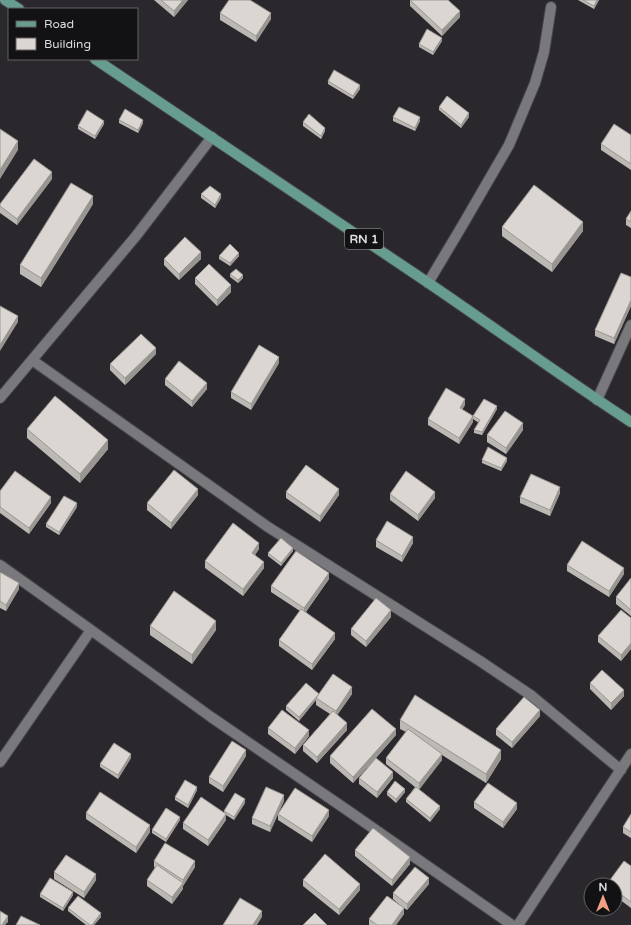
<svg xmlns="http://www.w3.org/2000/svg" width="631" height="925" font-family="'Varela Round',sans-serif">
  <style>
    .lines { fill: none; stroke-linecap: round; stroke-linejoin: round }
    .street-casing { stroke: #464549; stroke-width: 12 }
    .primary-casing { stroke: #464549; stroke-width: 12 }
    .street { stroke: #79787d; stroke-width: 10 }
    .primary { stroke: #679d8e; stroke-width: 10 }
    .wall { fill: #bcb8b4 }
    .shaded-wall { fill: #999692 }
    .building { fill: #dbd6d1; stroke: #999692 }
    .labels { text-anchor: middle; stroke-width: 4; stroke-linejoin: round; paint-order: stroke }
    .shield { fill: #121114; stroke: #9f9ea1; stroke-width: 1 }
    .shield-label { font-size: 12px; font-weight: bold; fill: #dbdadd }
  </style>
  <rect width="100%" height="100%" fill="#2a282d"/>
  <g class="lines">
    <defs>
      <path id="street" d="M428,283L462,226L509,145L535,83L544,52L551,7
        M32,360L268,527L480,661L532,696L621,770
        M0,398L136,236L212,137
        M597,400L631,325
        M0,565L91,630L211,717L347,810L512,925
        M0,762L91,630
        M518,925L631,754"/>
      <path id="primary" d="M5,0L19,9
        M95,59C206,133 317,207 427,282C495,328 562,377 631,422"/>
    </defs>
    <!-- street casing -->
    <use href="#street" class="street-casing"/>
    <!-- primary casing -->
    <use href="#primary" class="primary-casing"/>
    <!-- street -->
    <use href="#street" class="street"/>
    <!-- primary -->
    <use href="#primary" class="primary"/>
  </g>
  <!-- wall -->
  <path class="wall" d="M154,0H188L174,17Z
    M410,0L460,17L442,36L410,6Z
    M578,0H599L594,9Z
    M220,13L271,19L256,42L220,20Z
    M442,41L433,55L419,47V44Z
    M328,81L360,89L353,99L328,84Z
    M439,107L469,117L461,128L439,110Z
    M393,117L420,121L415,131L393,121Z
    M119,120L143,123L138,133L119,123Z
    M303,122L325,131L321,139L303,126Z
    M104,124L95,139L78,129V126Z
    M631,135V170L601,150V144Z
    M52,179L17,225L0,213V204Z
    M201,194L221,198L215,208L201,198Z
    M93,204L41,287L20,274V265Z
    M631,211V228L626,225V219Z
    M502,227L583,231L552,272L502,236Z
    M219,256H239L230,266L219,259Z
    M164,259H201L179,280L164,265Z
    M230,274L243,278L238,283L230,277Z
    M631,277V306L614,344L595,336V330Z
    M195,278L231,292L217,306L195,284Z
    M156,354L125,385L110,370V364Z
    M279,363L251,410L231,398V392Z
    M165,379L207,389L192,407L165,385Z
    M465,405L462,409L473,422L459,444L428,425V419Z
    M497,409L482,435L474,433V430L479,423L473,419V416Z
    M27,429L108,449L80,483L27,438Z
    M523,430L506,454L487,442V435Z
    M482,460L507,461L501,471L482,463Z
    M0,491L51,503L29,534L0,513Z
    M286,492L339,495L320,522L286,498Z
    M560,493L550,516L520,503V497Z
    M390,494L435,498L418,521L390,500Z
    M198,495L171,529L147,510V503Z
    M77,507L59,535L46,527V524Z
    M376,540L413,543L402,562L376,547Z
    M259,549L255,555L264,568L243,596L205,568V561Z
    M293,551L281,566L268,556V553Z
    M567,565L624,574L609,597L567,571Z
    M0,572L19,589L6,611L0,608Z
    M631,578V616L616,604V597Z
    M329,579L306,612L335,639L312,670L279,646V640L300,611L271,592V586Z
    M391,617L366,647L351,635V629Z
    M631,618V649L621,661L598,642V636Z
    M150,626L216,630L192,664L150,635Z
    M590,683L624,696L611,710L590,689Z
    M319,694H352L337,715L347,730L317,763L303,751V745L330,714L316,705V700L299,721L286,710V706Z
    M540,716L512,748L496,735V729Z
    M400,720L501,759L486,783L442,755V760L419,789L440,809L430,822L406,802V799L415,787L386,764V758L406,732L400,729Z
    M268,728L309,736L295,754L268,734Z
    M396,735L376,758L393,778L377,798L359,784V778L376,758L353,783L330,763V756Z
    M246,756L223,792L209,783V777Z
    M131,758L118,779L100,767V764Z
    M197,790L188,808L175,800V797Z
    M387,792H405L396,803L387,795Z
    M284,801L278,813L329,816L312,842L278,820V814L270,832L252,824V818Z
    M474,802L517,809L503,828L474,808Z
    M245,803L234,820L226,815V820L208,846L183,829V823L224,812V811Z
    M86,813L150,832L136,853L86,819Z
    M631,814V838L623,833V827Z
    M180,820L166,842L152,833V830Z
    M355,850L410,864L392,886L355,856Z
    M154,861L195,867L183,886V889L172,904L147,886V880L155,868L154,867Z
    M631,866V908L615,896V885H607V884Z
    M54,872L96,880L84,898L54,879Z
    M303,880L360,890L339,915L303,886Z
    M429,884L407,910L404,908V914L396,925H369V919L401,906L393,899V893Z
    M40,894L73,895L63,911L40,897Z
    M68,908L101,917L94,925H86L68,911Z"/>
  <!-- shaded-wall -->
  <path class="shaded-wall" d="M183,0H188L174,17V11Z
    M597,0H599L594,9V6Z
    M460,11V17L442,36V30Z
    M271,13V19L256,42V36Z
    M442,38V41L433,55V52Z
    M360,85V89L353,99V96Z
    M469,113V117L461,128V125Z
    M420,117V121L415,131V128Z
    M143,120V123L138,133V130Z
    M104,121V124L95,139V136Z
    M325,128V131L321,139V136Z
    M18,141V150L0,179V170Z
    M52,172V179L17,225V219Z
    M221,194V198L215,208V205Z
    M93,196V204L41,287V278Z
    M583,222V231L552,272V264Z
    M201,252V259L179,280V274Z
    M239,253V256L230,266V263Z
    M243,275V278L238,283V280Z
    M231,285V292L217,306V300Z
    M631,300V306L614,344V338Z
    M18,316V322L0,351V345Z
    M156,348V354L125,385V378Z
    M279,357V363L251,410V404Z
    M207,383V389L192,407V401Z
    M465,399V405L460,414V408Z
    M497,406V409L482,435V432Z
    M473,416V422L459,444V438Z
    M523,423V430L506,454V448Z
    M108,440V449L80,483V474Z
    M507,458V461L501,471V468Z
    M560,487V493L550,516V510Z
    M198,489V495L171,529V523Z
    M339,489V495L320,522V516Z
    M435,492V498L418,521V515Z
    M51,497V503L29,534V528Z
    M77,503V507L59,535V532Z
    M413,537V543L402,562V556Z
    M259,543V549L252,559V553Z
    M293,548V551L281,566V563Z
    M264,562V568L243,596V589Z
    M624,568V574L609,597V591Z
    M329,573V579L304,614V608Z
    M19,583V589L6,611V605Z
    M391,610V617L366,647V641Z
    M216,621V630L192,664V655Z
    M335,633V639L312,670V664Z
    M631,643V649L621,661V655Z
    M352,687V694L336,717V711Z
    M624,690V696L611,710V703Z
    M319,694L316,698V700L299,721V717Z
    M540,710V716L512,748V742Z
    M347,723V730L317,763V757Z
    M396,729V735L353,783V777Z
    M309,730V736L295,754V748Z
    M246,750V756L223,792V786Z
    M501,750V759L486,783V774Z
    M131,754V758L118,779V775Z
    M442,754V760L419,790V783Z
    M393,772V778L377,798V792Z
    M197,787V790L188,808V805Z
    M405,789V792L396,803V799Z
    M284,795V801L270,832V826Z
    M245,799V803L234,820V817Z
    M517,803V809L503,828V822Z
    M440,806V809L430,822V818Z
    M329,810V816L312,842V836Z
    M226,814V820L208,846V840Z
    M180,817V820L166,842V839Z
    M150,825V832L136,853V847Z
    M410,857V864L392,886V880Z
    M195,861V867L183,886V880Z
    M96,874V880L84,898V892Z
    M429,878V884L407,910V904Z
    M183,883V889L172,904V897Z
    M360,884V890L339,915V909Z
    M73,892V895L63,911V908Z
    M404,908V914L396,925H392Z
    M262,911V917L257,925H253Z
    M101,913V917L94,925H92Z
    M8,916V922L5,925H2Z"/>
  <!-- building -->
  <path class="building" d="M161,0H183L174,11Z
    M229,0H250L271,13L256,36L220,13Z
    M410,0H448L460,11L442,30Z
    M583,0H597L594,6Z
    M427,29L442,38L433,52L419,44Z
    M334,70L360,85L353,96L328,81Z
    M447,96L469,113L461,125L439,107Z
    M399,107L420,117L415,128L393,117Z
    M125,109L143,120L138,130L119,120Z
    M87,110L104,121L95,136L78,126Z
    M309,114L325,128L321,136L303,122Z
    M614,124L631,135V164L601,144Z
    M0,129L18,141L0,170Z
    M34,159L52,172L17,219L0,206V204Z
    M71,183L93,196L41,278L20,265Z
    M534,185L583,222L552,264L502,227Z
    M210,186L221,194L215,205L201,194Z
    M631,211V222L626,219Z
    M185,237L201,252L179,274L164,259Z
    M230,244L239,253L230,263L219,256Z
    M209,264L231,285L217,300L195,278Z
    M236,269L243,275L238,280L230,274Z
    M621,273L631,277V300L614,338L595,330Z
    M0,306L18,316L0,345Z
    M141,334L156,348L125,378L110,364Z
    M259,345L279,357L251,404L231,392Z
    M179,361L207,383L192,401L165,379Z
    M446,388L465,399L460,408L473,416L459,438L428,419Z
    M55,396L108,440L80,474L27,429Z
    M484,399L497,406L482,432L474,430L480,420L473,416Z
    M505,411L523,423L506,448L487,435Z
    M488,447L507,458L501,468L482,460Z
    M306,465L339,489L320,516L286,492Z
    M174,470L198,489L171,523L147,503Z
    M15,471L51,497L29,528L0,507V491Z
    M406,471L435,492L418,515L390,494Z
    M531,474L560,487L550,510L520,497Z
    M64,496L77,503L59,532L46,524Z
    M387,521L413,537L402,556L376,540Z
    M233,523L259,543L252,553L264,562L243,589L205,561Z
    M281,538L293,548L281,563L268,553Z
    M582,541L624,568L609,591L567,565Z
    M296,551L329,573L304,608L271,586Z
    M0,572L19,583L6,605L0,601Z
    M631,578V610L616,597Z
    M174,591L216,621L192,655L150,626Z
    M376,598L391,610L366,641L351,629Z
    M301,609L335,633L312,664L279,640Z
    M621,610L631,618V643L621,655L598,636Z
    M602,670L624,690L611,703L590,683Z
    M333,674L352,687L336,711L316,698Z
    M306,683L319,694L299,717L286,706Z
    M415,695L501,750L486,774L400,720Z
    M524,697L540,710L512,742L496,729Z
    M372,709L396,729L353,777L330,756Z
    M282,710L309,730L295,748L268,728Z
    M333,711L347,723L317,757L303,745Z
    M408,729L442,754L419,783L386,758Z
    M232,741L246,750L223,786L209,777Z
    M114,743L131,754L118,775L100,764Z
    M376,758L393,772L377,792L359,778Z
    M185,780L197,787L188,805L175,797Z
    M395,781L405,789L396,799L387,792Z
    M488,783L517,803L503,822L474,802Z
    M266,787L284,795L270,826L252,818Z
    M416,787L440,806L430,818L406,799Z
    M295,788L329,810L312,836L278,814Z
    M100,792L150,825L136,847L86,813Z
    M235,793L245,799L234,817L224,811Z
    M201,797L226,814L208,840L183,823Z
    M166,808L180,817L166,839L152,830Z
    M631,814V832L623,827Z
    M373,828L410,857L392,880L355,850Z
    M165,843L195,861L183,880L154,861Z
    M325,854L360,884L339,909L303,880Z
    M66,855L96,874L84,892L54,872Z
    M624,861L631,866V902L615,890V885H608L607,884Z
    M157,865L183,883L172,897L147,880Z
    M415,867L429,878L407,904L393,893Z
    M50,878L73,892L63,908L40,894Z
    M78,896L101,913L92,925H90L68,908Z
    M387,896L404,908L392,925H377L369,919Z
    M240,898L262,911L253,925H223Z
    M0,911L8,916L2,925H0Z
    M315,913L327,925H303Z
    M21,916L40,925H16Z"/>
  <g class="labels">
    <!-- shield labels -->
    <rect class="shield" x="345" y="229" width="38" height="20" rx="3"/>
    <g class="shield-label">
      <text x="364" y="243">RN 1</text>
    </g>
  </g>
  <!-- legend -->
  <rect x="8" y="8" width="130" height="52" fill="#121114" stroke="#626164"/>
  <rect x="16" y="21" width="20" height="6" fill="#679d8e" stroke="#626164"/>
  <text x="44" y="28" font-size="12" fill="#dbdadd">Road</text>
  <rect x="16" y="38" width="20" height="12" fill="#dbd6d1" stroke="#626164"/>
  <text x="44" y="48" font-size="12" fill="#dbdadd">Building</text>
  <!-- north arrow -->
  <g transform="translate(603 897)"><circle r="19" fill="#121114" stroke="#626164"/>
  <path d="M0-3L7 15L0 10L-7 15Z" fill="#f39f86"/>
  <text y="-6" font-size="11" font-weight="bold" text-anchor="middle" fill="#dbdadd">N</text>
  </g>
</svg>
